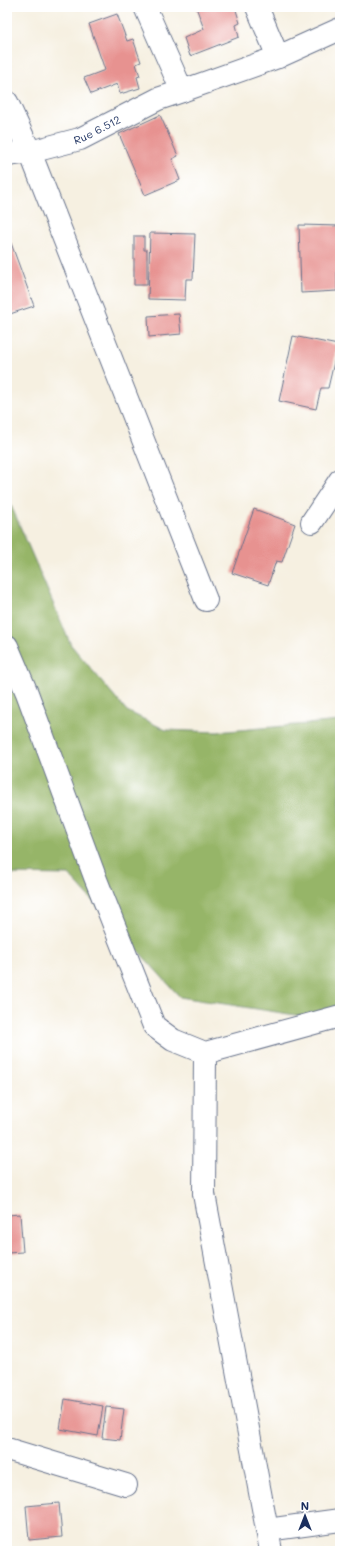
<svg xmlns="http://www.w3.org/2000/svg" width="347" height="1558" font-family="Mali,sans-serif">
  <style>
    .forest { fill: #96b567; stroke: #587262 }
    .building { fill: #e79290 }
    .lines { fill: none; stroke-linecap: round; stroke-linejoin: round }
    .minor-casing { stroke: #68738c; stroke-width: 24 }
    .minor { stroke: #fff; stroke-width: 22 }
    .labels { text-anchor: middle; stroke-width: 3; stroke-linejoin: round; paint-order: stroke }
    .street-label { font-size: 11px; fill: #1b2f5e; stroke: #fff }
  </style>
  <rect width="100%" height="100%" fill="#fff"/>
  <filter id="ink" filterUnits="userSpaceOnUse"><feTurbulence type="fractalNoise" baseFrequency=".025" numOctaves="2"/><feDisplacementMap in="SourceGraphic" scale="8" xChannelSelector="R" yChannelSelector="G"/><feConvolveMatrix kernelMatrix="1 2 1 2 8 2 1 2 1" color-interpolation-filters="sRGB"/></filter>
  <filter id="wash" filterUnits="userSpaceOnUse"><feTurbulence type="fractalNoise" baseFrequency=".012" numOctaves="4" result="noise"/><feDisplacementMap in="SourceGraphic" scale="16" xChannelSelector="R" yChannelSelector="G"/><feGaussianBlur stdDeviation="0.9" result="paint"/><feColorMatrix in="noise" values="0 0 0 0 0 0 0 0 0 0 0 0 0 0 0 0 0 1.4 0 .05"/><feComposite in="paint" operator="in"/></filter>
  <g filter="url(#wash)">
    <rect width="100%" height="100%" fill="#f6f0e1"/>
    <!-- forest -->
    <path class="forest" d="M7,496L71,645L127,711L166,730L217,732L340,721V1022L180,997L69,875L7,874Z"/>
    <g id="blocks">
      <!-- building -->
      <path class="building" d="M196,7H235L240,23L236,25L239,37L190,56L184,38L204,29Z
        M117,14L127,41L133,39L141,62L136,64L140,76L137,77L140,88L120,94L117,84L91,94L84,78L105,70L89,24Z
        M160,115L178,156L172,159L180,180L145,195L119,134Z
        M299,225L340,226V269H337V291L301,293Z
        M150,233L195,234L193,279H186L185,300L148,299Z
        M134,236H144V250H147V285H134Z
        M11,243L34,306L7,315V245Z
        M179,314L181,334L149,337L148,316Z
        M293,336L338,345L328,388H321L316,409L279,401Z
        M254,509L295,524L282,562L276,561L268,585L232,573Z
        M20,1214L23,1252L7,1253V1215Z
        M65,1399L103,1406L98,1436L60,1429Z
        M106,1407L124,1409L120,1440L102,1438Z
        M59,1503L62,1537L29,1540L26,1506Z
        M7,1547L16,1550V1551H7Z"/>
    </g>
  </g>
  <g filter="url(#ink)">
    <use href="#blocks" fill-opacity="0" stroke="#68738c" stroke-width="1"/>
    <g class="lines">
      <defs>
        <g id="minor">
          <path d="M145,7L182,91L278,57L340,29"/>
          <path d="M257,7L278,57"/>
          <path d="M7,102L30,152L206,600"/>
          <path id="s1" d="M7,155L30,152L80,139L158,99L182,91"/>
          <path d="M312,522L340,480"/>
          <path d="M7,646L27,693L95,877L154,1026L173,1040L205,1053L340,1016"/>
          <path d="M205,1053L204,1194L271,1551"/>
          <path d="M7,1449L126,1485"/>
          <path d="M267,1530L340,1520"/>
        </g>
      </defs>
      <!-- minor casing -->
      <use href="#minor" class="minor-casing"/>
      <!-- minor -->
      <use href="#minor" class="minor"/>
    </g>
  </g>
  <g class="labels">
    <!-- street labels -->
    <g class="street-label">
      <text dy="4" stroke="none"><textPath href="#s1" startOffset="94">Rue 6.512</textPath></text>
    </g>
  </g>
  <!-- margin -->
  <rect width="347" height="1558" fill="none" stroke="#fff" stroke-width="24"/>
  <!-- north arrow -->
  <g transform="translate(305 1516)" stroke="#ffffff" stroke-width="3" paint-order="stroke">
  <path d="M0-3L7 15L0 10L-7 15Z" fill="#1b2f5e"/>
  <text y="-6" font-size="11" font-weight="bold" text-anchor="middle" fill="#1b2f5e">N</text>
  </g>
</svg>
